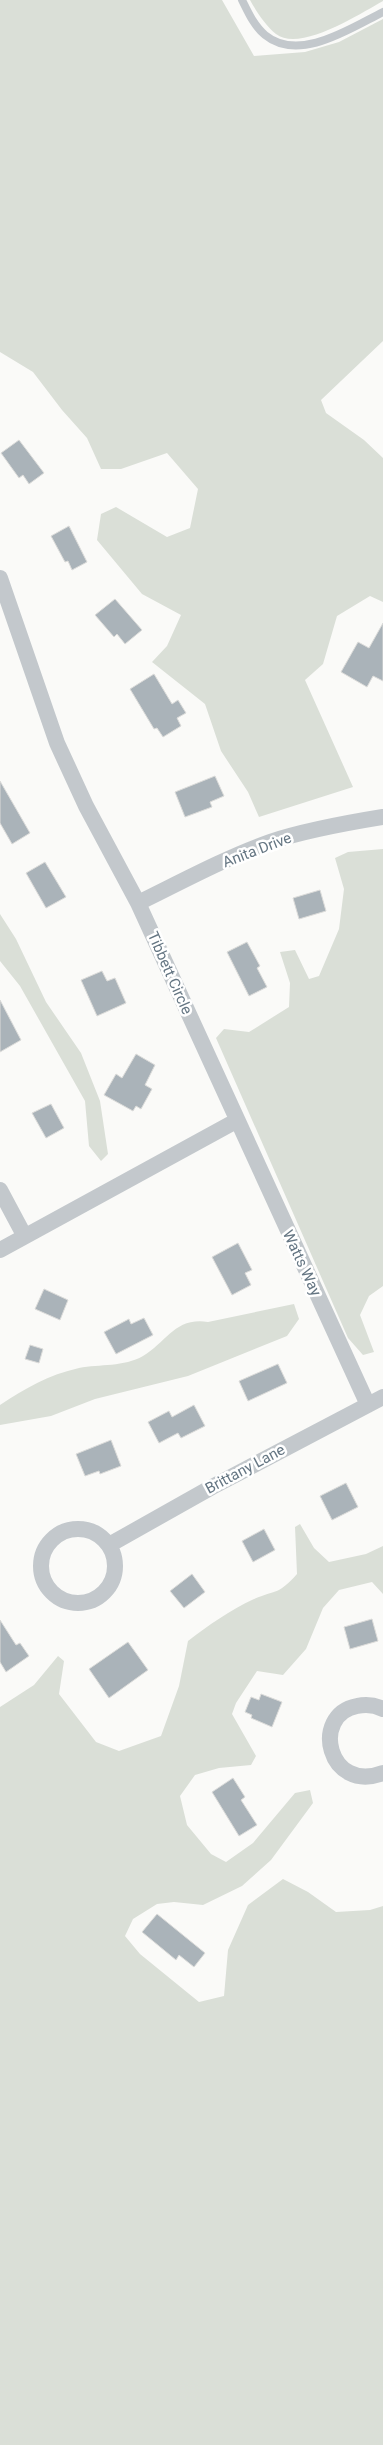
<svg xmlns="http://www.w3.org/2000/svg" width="383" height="2445" font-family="Roboto,sans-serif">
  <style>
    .green { fill: #dadfd7 }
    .building { fill: #aab3b9; stroke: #dcdcda }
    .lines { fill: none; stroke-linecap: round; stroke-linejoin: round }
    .service { stroke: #c3c8cc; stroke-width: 8 }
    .minor { stroke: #c3c8cc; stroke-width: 16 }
    .labels { text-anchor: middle; stroke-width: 5; stroke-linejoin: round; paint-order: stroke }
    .street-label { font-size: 15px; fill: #657683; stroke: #fff }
  </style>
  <rect width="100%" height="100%" fill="#fafaf8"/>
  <!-- green -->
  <path class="green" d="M0,0H222L254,56L305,52L339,42L383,19V341L321,400L326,413L364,440L383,458V602L370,596L337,616L323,664L305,680L353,787L259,817L248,792L221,751L205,704L152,662L167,646L181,615L142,594L97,540L101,514L116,507L167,537L190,528L198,489L167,453L121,469H101L87,438L62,410L33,372L0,352Z
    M250,0H383V1C361,13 300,53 276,34C266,26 256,11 250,0Z
    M383,849V1286L369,1296L360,1315L374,1352L363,1355L348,1338L216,1038L224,1029L249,1032L289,1007L290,983L280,952L295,950L309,979L319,976L339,929L344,889L335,858L348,852Z
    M0,914L16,939L46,1002L81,1053L100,1101L108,1154L101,1161L89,1146L85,1101L20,986L0,961Z
    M294,1304L299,1319L287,1336L188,1376L95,1399L51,1416L0,1425V1405C26,1388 48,1375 79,1368C100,1364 124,1367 143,1356C167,1342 175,1317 208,1322Z
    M300,1524L314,1548L329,1562L366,1554L383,1546V1594L372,1582L339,1590L323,1608L306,1649L283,1675L257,1671L236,1703L232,1714L256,1756L251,1765L219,1768L195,1775L180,1796L187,1825L211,1854L226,1862L253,1843L295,1793L310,1790L313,1803L271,1860L242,1886L203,1905L174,1902L157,1904L133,1919L125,1936L140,1954L199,2002L224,1996L228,1950L248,1905L283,1879L308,1892L336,1912L370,1910L383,1906V2445H0V1707L34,1685L58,1656L64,1661L59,1694L96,1742L119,1751L161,1736L179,1686L188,1641C209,1625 230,1610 254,1599C278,1589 278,1595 297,1574L295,1527Z"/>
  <!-- building -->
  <path class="building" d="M19,440L44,473L29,484L23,475L19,478L1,453Z
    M69,526L87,562L72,570L68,561L65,562L51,536Z
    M115,599L142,630L125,644L117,634L114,637L95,615Z
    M383,623V681L373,676L367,687L341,672L358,642L369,648Z
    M154,674L172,704L178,700L186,713L177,718L181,726L163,737L157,728L154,729L130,689Z
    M215,776L224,796L210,802L212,807L185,817L175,792Z
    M0,781L30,833L12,844L0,823Z
    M45,862L66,897L46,908L26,873Z
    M320,890L326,911L299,919L293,898Z
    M247,942L260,966L257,968L267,987L249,996L227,952Z
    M102,971L107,981L115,978L126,1003L97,1016L81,980Z
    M0,1000L21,1040L0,1052Z
    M136,1054L155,1065L145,1085L152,1089L141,1109L136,1106L133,1111L104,1095L116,1074L122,1078Z
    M51,1104L64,1128L46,1138L32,1113Z
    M238,1243L252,1270L245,1273L251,1285L232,1295L212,1257Z
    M44,1289L68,1300L60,1320L35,1309Z
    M144,1318L153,1335L116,1354L104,1332L129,1319L131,1324Z
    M30,1345L43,1349L39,1363L25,1359Z
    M278,1364L287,1383L248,1401L239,1381Z
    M194,1405L205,1426L181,1438L178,1433L159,1443L148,1422L169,1411L172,1417Z
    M111,1440L121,1466L100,1474L99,1471L85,1476L76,1454Z
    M346,1483L358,1507L332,1520L320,1496Z
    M264,1529L275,1550L253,1562L242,1541Z
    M192,1574L205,1592L184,1608L170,1591Z
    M372,1619L378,1641L350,1649L344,1627Z
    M0,1620L16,1645L20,1643L29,1656L6,1672L0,1662Z
    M128,1642L148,1670L109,1698L89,1669Z
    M261,1694L282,1702L272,1727L251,1718L252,1715L245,1712L251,1697L259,1700Z
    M233,1778L245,1797L241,1800L257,1825L239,1836L212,1792Z
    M157,1914L205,1953L194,1967L179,1955L176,1960L142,1932Z"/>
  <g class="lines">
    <!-- service -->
    <path class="service" d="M242,0C248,12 254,26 265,35C299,63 351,28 383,12"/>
    <!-- minor -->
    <path class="minor" d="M0,578L57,743L86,806L138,903L368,1405
      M138,903C181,882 225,858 270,842C306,830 346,823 383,817
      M0,1190L24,1235
      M0,1250L236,1121
      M41 1566a37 37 0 1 1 74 0a37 37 0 1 1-74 0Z
      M109,1545L212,1487L383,1397
      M383,1709C375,1705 366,1704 357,1706C310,1715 328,1794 383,1773"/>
  </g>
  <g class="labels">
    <!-- street labels -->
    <g class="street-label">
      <text transform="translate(257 850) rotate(-21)" y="5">Anita Drive</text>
      <text transform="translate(170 973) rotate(66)" y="5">Tibbett Circle</text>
      <text transform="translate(302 1263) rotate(65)" y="5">Watts Way</text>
      <text transform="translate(245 1469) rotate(-28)" y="5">Brittany Lane</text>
    </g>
  </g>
</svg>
